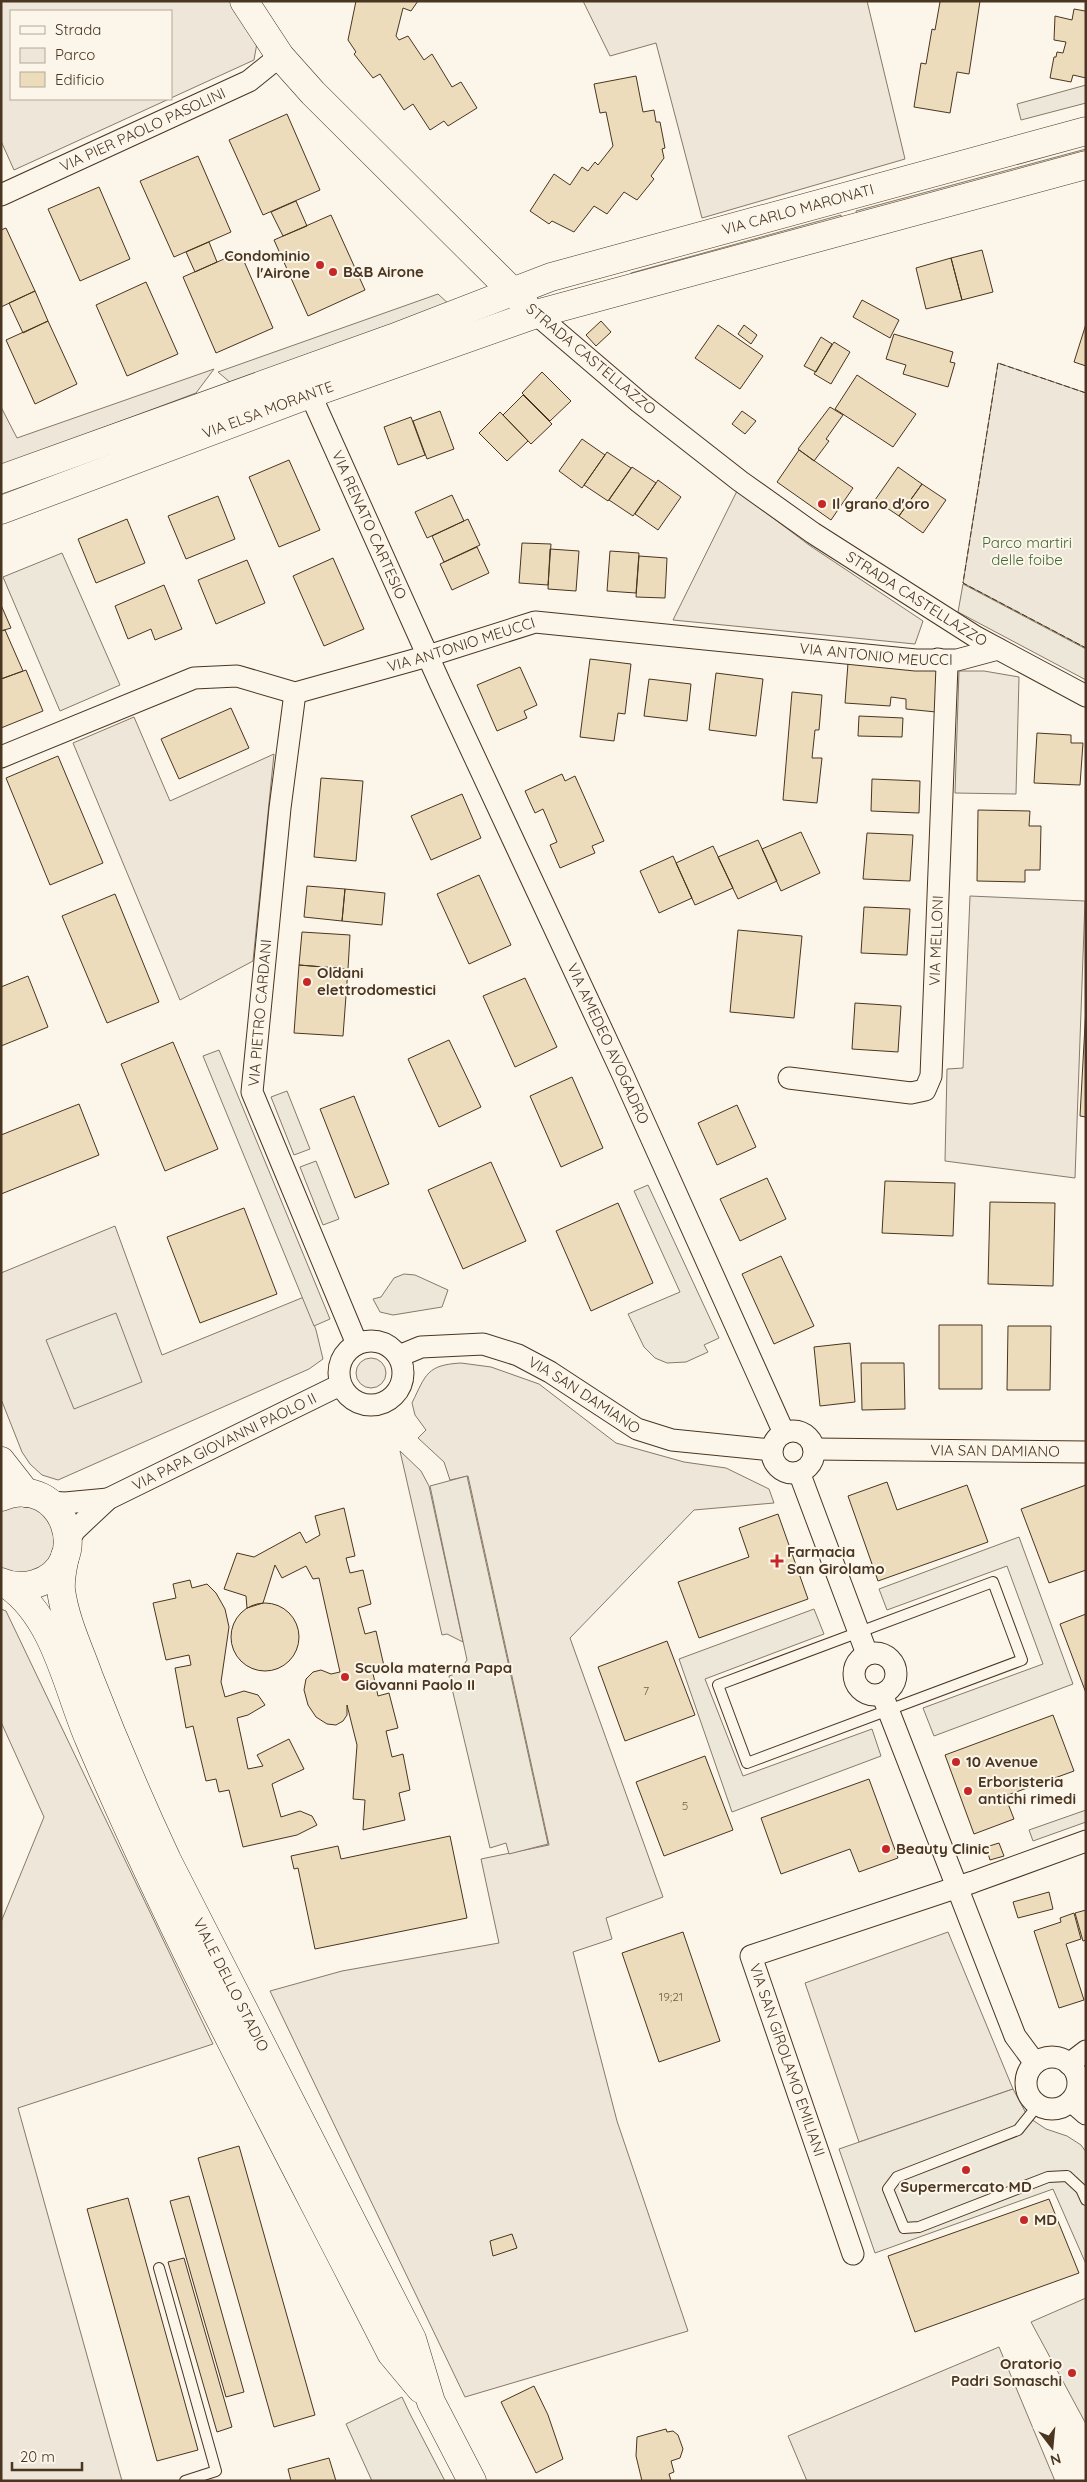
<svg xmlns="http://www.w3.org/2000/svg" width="1087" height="2482" font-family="Quicksand,sans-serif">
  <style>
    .green { fill: #ede6d9; stroke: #887966 }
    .parking { fill: #ede7d9; stroke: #887966 }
    .building { fill: #ecdcbc; stroke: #4a3520 }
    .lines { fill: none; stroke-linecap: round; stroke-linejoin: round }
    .lane-casing { stroke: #4a3520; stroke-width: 12 }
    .street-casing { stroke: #4a3520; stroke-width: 23 }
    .secondary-casing { stroke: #4a3520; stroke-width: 29 }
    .lane { stroke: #fbf6e9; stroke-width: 10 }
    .street { stroke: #fbf6e9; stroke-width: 21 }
    .secondary { stroke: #fbf6e9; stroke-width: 28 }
    .fence { stroke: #4a3520; stroke-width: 1; stroke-dasharray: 6 2.5; stroke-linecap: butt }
    .poi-dot { fill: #c62828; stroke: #fbf6e9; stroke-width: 2 }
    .labels { text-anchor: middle; stroke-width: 4; stroke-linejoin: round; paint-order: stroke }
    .number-label { font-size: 12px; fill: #725f47 }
    .street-label { font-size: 15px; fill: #4a3520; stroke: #fbf6e9 }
    .poi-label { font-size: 15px; font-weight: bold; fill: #4a3520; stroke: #fbf6e9; text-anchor: start }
    .park-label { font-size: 15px; fill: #436837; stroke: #fbf6e9 }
  </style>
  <rect width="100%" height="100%" fill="#fbf6e9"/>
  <!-- green -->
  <path class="green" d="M1,1H232L257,43L254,60L171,98V11H11V99H169L14,170L1,141Z
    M583,1H867L905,159L702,218L656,43L610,56Z
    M998,363L1086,393V648L963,583Z
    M214,369L196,393L1,466V407L17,438Z
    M737,491L809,545L923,621L915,644L673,620Z
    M959,671H984L1019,677L1016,794L955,793Z
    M134,717L170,801L274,754L253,961L180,1000L73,743Z
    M970,896L1085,901L1075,1178L945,1161L947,1069L963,1068Z
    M115,1226L162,1355L304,1297L316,1330L323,1359L309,1369L58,1480L42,1475L30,1464L22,1452L1,1399V1273Z
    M356 1373a15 15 0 1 1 30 0a15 15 0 1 1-30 0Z
    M461,1363L491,1367L539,1384L616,1443L684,1462L726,1468L769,1489L774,1503L694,1510L570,1638L663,1897L606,1918L612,1939L573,1952L617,2121L688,2331L465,2397L270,1991L342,1971L499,1943L481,1859L549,1845L468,1476L450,1480L444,1462L418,1438L426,1430L415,1415L412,1403C426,1374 427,1365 461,1363Z
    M400,1451L421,1471L429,1486L463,1642L447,1634L442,1635Z
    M17,1505L40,1509L60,1540L44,1573H1V1511Z
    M1,1609L6,1611L213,2044L18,2108L122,2481H1V1922L44,1817L1,1722Z
    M948,1932L1013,2089L859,2142L805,1983Z
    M999,2347L1055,2481H807L788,2436Z"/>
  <!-- parking -->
  <path class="parking" d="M1086,85V103L1021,120L1017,104Z
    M1086,149V155L858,217L856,211Z
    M841,215L842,221L633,278L631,273Z
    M438,294L451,306L232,384L218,372Z
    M62,553L120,685L60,711L3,577Z
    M963,584L1086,649V680L958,612Z
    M219,1050L330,1319L314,1326L203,1056Z
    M287,1091L310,1149L294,1155L271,1097Z
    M316,1161L339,1219L323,1225L300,1167Z
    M648,1185L719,1338L704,1345L708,1352L686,1362L667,1363L655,1358L644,1347L628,1314L680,1292L634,1191Z
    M404,1274L415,1275L448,1290L442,1307L393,1315L380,1312L373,1299L381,1297L394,1278Z
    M116,1313L142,1382L74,1409L46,1340Z
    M467,1476L548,1844L509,1854L506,1843L490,1848L449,1676L458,1673L467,1660L430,1486Z
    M1019,1537L1073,1684L934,1736L923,1708L1043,1664L1007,1566L887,1610L879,1589Z
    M814,1609L824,1634L705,1679L743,1776L872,1729L881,1756L732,1812L679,1659Z
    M1086,1810V1822L1033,1841L1029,1830Z
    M1013,2089L1028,2117L1046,2129L1067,2136L1081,2145L1086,2152V2264L1053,2189L875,2253L839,2149Z
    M1086,2298V2424L1031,2322Z
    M402,2397L410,2414L445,2481H372L346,2424Z"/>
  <!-- building -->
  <path class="building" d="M356,1H418L411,11L403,8L396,36L399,40L408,36L424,60L432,54L452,87L461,82L477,108L448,126L444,121L430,130L413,104L404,110L380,74L373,78L354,54L356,52L348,40Z
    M937,1H980L969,74L957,72L950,113L914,107L921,63L926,64L932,29L935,30L940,2Z
    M1074,9L1085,11L1086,9V78L1073,75L1071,82L1050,78L1054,57H1056L1057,52L1063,53L1066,42L1054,40L1055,16L1072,20Z
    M636,76L643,112L654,110L656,122H660L665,148L662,149L664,158L651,176L654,179L637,200L624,192L607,214L594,206L574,232L552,221L549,224L530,211L554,174L570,185L582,167L588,171L595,162L598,165L613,146L606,112L600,113L594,84Z
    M287,114L320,190L263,215L229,140Z
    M198,156L231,232L174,257L140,181Z
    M99,187L130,259L80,281L48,209Z
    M296,201L307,226L283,236L271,212Z
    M331,215L365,290L308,316L274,240Z
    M6,228L35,291L1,307V230Z
    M209,242L217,262L195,272L186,252Z
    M982,250L993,292L962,300L951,258Z
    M240,252L273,328L216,353L183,277Z
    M951,258L962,300L926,309L916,268Z
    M146,282L178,354L127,376L96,305Z
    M35,291L48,321L23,333L9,303Z
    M862,300L899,320L890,338L853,317Z
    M48,321L77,384L35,404L6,340Z
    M601,321L611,332L596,346L586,335Z
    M1086,324V366L1074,362Z
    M718,325L763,356L740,389L695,358Z
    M744,325L757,335L751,344L738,334Z
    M894,334L953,352L950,362L955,363L948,387L903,374L906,365L886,359Z
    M821,337L832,344L816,372L804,366Z
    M834,342L850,352L831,384L814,374Z
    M542,372L571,401L550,421L522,393Z
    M857,375L916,414L893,447L835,409Z
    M523,395L552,424L531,444L503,415Z
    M830,407L843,415L826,439L829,441L814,461L798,449Z
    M440,411L454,449L427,459L413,421Z
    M742,411L756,421L745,434L732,424Z
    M500,412L528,441L507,461L479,433Z
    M411,417L425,455L398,465L384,427Z
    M582,439L605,455L582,488L559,471Z
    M799,450L853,488L831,520L777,482Z
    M607,452L631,468L608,501L584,485Z
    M289,460L320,530L279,547L249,477Z
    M632,467L656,483L633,516L609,500Z
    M898,467L922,484L899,516L875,500Z
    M658,480L681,497L658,530L635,514Z
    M922,484L946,500L923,533L899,516Z
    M452,495L464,521L427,538L415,512Z
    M218,496L235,539L186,559L168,516Z
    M127,519L145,563L96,583L78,539Z
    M468,519L480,545L444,562L432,536Z
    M522,543L551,544L548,585L519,583Z
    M477,547L489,573L452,590L440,564Z
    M550,549L579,551L576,591L548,589Z
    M610,551L639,553L636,593L607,591Z
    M639,556L667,558L665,598L636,597Z
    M333,558L364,629L324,646L293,576Z
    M247,560L265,603L216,624L198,580Z
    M164,585L182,629L155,640L151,629L128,639L115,606Z
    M1,605L11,628L1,631Z
    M5,630L23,671L1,679V631Z
    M590,659L631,664L625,714L618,713L614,741L580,737Z
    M848,663L939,669L936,712L906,709V699L891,697L890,706L845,703Z
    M520,667L537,705L524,711L527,718L497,731L477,685Z
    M26,670L43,711L1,728V679Z
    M716,673L763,679L756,736L709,730Z
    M649,679L691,684L687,721L644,716Z
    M792,692L822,695L819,730H815L812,758H822L817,803L783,800Z
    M231,708L249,748L179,779L161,739Z
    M859,716L903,718L902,737L858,736Z
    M1037,733L1071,735V743H1083L1080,785L1034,783Z
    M58,756L103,863L50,885L6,778Z
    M562,774L565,781L575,776L604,841L592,846L595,853L560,868L550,845L557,842L543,809L535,813L525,791Z
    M321,778L363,781L356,861L314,857Z
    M872,779L920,781L919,813L871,811Z
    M462,794L481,838L431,860L411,816Z
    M978,810L1030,811L1029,826H1041L1040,870H1025V882L977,881Z
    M801,832L820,873L781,891L762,849Z
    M867,833L913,835L910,881L863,879Z
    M758,840L777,881L738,899L718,857Z
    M713,846L733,888L695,905L676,863Z
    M673,856L692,898L659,913L640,871Z
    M479,875L511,945L469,964L437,894Z
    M307,886L345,889L342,921L304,917Z
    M345,889L385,893L382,925L342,921Z
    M115,894L159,1002L107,1023L62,916Z
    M864,907L910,909L907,955L861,953Z
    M738,930L802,936L794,1018L730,1012Z
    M302,932L350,935L348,969L299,965Z
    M299,965L348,969L343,1036L294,1033Z
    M28,976L48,1027L1,1046V987Z
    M525,978L557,1047L515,1067L483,996Z
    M855,1003L901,1006L898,1052L852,1049Z
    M1086,1007V1117L1080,1116Z
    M449,1040L481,1107L439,1127L408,1059Z
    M173,1042L218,1149L165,1171L121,1064Z
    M572,1077L603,1148L561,1167L530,1096Z
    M354,1096L389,1184L355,1198L320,1109Z
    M79,1104L99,1155L1,1194V1135Z
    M737,1105L756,1147L717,1165L698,1123Z
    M491,1162L526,1241L463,1269L428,1190Z
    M767,1178L786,1219L740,1241L720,1199Z
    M885,1181L955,1183L953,1236L882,1233Z
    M990,1202L1055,1203L1053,1286L988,1284Z
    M618,1203L653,1283L591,1311L556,1231Z
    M244,1208L277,1294L200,1323L167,1237Z
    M781,1256L814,1326L774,1344L742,1274Z
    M939,1325H982V1389H939Z
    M1008,1326H1051L1050,1390H1007Z
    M850,1343L855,1402L820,1406L814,1347Z
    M861,1363H904L905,1409L862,1410Z
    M887,1482L897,1510L967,1485L988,1542L878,1581L848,1496Z
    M1086,1485V1570L1049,1583L1021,1509Z
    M344,1508L355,1556L346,1558L350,1573L363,1570L371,1604L358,1608L365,1634L376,1631L384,1666L372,1669L378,1696L389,1693L398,1728L386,1731L392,1757L403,1754L410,1790L399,1793L405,1820L363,1830L365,1800L353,1799L357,1745L347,1705V1715L343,1721L336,1725L327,1724L316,1717L308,1705L304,1690L306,1679L313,1672L321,1670L331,1674L340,1672L319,1578L313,1579L306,1566L282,1578L275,1565L263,1603L247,1608L246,1596L224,1589L237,1553L254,1557L300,1532L306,1543L320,1535L315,1516Z
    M778,1514L808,1599L699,1638L678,1582L749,1557L739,1528Z
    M190,1580L192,1588L207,1584L216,1593L225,1609L229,1627L221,1682L225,1697L244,1691L258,1695L265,1705L248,1715L237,1718L248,1769L263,1766L257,1755L289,1739L304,1769L272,1784L281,1817L300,1811L312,1816L317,1825L297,1835L243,1847L229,1790L219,1792L216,1779L206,1781L193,1726L186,1728L175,1668L191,1665L189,1655L166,1660L153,1603L176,1598L173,1584Z
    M231 1637a34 34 0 1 1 68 0a34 34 0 1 1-68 0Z
    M1086,1614V1693L1060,1624Z
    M667,1641L695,1715L625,1741L598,1667Z
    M1053,1715L1074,1771L1005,1796L1014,1819L974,1834L945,1755Z
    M705,1756L733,1830L664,1856L636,1782Z
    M869,1779L898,1858L859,1872L850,1849L781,1874L761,1818Z
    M450,1836L467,1918L315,1949L298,1868L294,1869L291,1856L338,1846L341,1859Z
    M999,1843L1004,1856L990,1860L986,1847Z
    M1049,1892L1053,1909L1018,1918L1013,1902Z
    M1086,1910V1940L1083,1941L1075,1913Z
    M1074,1913L1081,1939L1066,1944L1084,2000L1059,2008L1034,1931L1061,1922L1060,1918Z
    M683,1932L720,2041L659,2062L622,1953Z
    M239,2146L315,2415L274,2427L198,2158Z
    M189,2196L244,2392L226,2397L170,2201Z
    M128,2198L198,2450L157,2461L87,2209Z
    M1049,2199L1079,2273L915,2332L888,2256Z
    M512,2234L517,2248L493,2256L490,2241Z
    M184,2258L232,2427L217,2432L168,2262Z
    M534,2386L548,2415L563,2459L536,2473L501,2402Z
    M666,2429L667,2432L673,2431L678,2435L683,2449L680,2458L671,2461L674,2472L669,2474L671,2481H642L636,2456L637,2437Z
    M329,2458L336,2481H291L288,2469Z"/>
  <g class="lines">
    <defs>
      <path id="lane" d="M993,1582L1022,1660L747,1763L718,1685Z
        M1038,2105L1018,2130L897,2177L888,2189L904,2228L919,2227L1048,2177L1067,2176L1081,2189L1086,2200
        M159,2268L216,2471L185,2481"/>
      <g id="street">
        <path id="s1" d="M1,195L249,81L280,56"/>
        <path id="s2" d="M536,314L639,402L740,481L813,533L976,637L1086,696"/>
        <path id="s3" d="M304,380L440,683L622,1073L784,1433"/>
        <path d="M295,693L280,808L252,1092L357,1344"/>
        <path id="s4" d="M1,757L194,678L237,676L295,693L428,656L535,622L916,660H957L998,649"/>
        <path id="s5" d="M789,1078L911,1093L925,1090L931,1076L947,666L938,659"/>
        <circle cx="371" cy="1373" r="32"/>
        <path id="s6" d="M399,1356L421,1347L483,1344L518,1355L550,1372L637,1429L672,1440L771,1450"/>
        <circle cx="793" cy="1452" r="21"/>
        <path id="s7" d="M814,1449L1086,1452"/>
        <path d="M799,1472L867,1654"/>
        <path d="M50,1502L65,1503L108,1499"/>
        <path id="s8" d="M68,1541L75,1530L108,1499L340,1385"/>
        <circle cx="875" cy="1674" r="21"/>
        <path d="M882,1694L1015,2036L1035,2063"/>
        <circle cx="1052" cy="2083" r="26"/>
        <path d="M1069,2064L1086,2051"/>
        <path d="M1071,2101L1086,2114"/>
        <path d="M853,2254L751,1956L973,1882L1086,1841"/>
      </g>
      <g id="secondary">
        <path d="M244,1L280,56L313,93L524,303"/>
        <path id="s9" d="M1,479L393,338L551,277L1086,131"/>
        <path id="s10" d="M1,510L310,394L536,314L1086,165"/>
        <path d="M1,1461L26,1493"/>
        <path d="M1,1497C64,1471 96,1566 35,1584C24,1587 12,1587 1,1582"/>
        <path id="s11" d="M65,1556C63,1567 60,1578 61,1590C65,1620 79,1649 89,1677C113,1739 139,1800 167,1860L412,2339L431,2402L472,2481"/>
        <path d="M8,1585C56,1619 67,1688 89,1739C178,1949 288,2150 391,2353L421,2389"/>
      </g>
    </defs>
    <!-- lane casing -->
    <use href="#lane" class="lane-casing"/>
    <!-- street casing -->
    <use href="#street" class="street-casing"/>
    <!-- secondary casing -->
    <use href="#secondary" class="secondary-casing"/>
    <!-- lane -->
    <use href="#lane" class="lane"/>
    <!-- street -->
    <use href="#street" class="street"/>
    <!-- secondary -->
    <use href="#secondary" class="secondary"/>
    <!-- fence -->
    <path class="fence" d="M1086,393L998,363L963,583L1086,648"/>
  </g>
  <!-- markers -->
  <g class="poi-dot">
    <circle cx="320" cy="265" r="5"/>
    <circle cx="333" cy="272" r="5"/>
    <circle cx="822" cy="504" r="5"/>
    <circle cx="307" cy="982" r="5"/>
    <path d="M774.5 1553.5h5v5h5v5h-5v5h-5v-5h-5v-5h5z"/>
    <circle cx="345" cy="1677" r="5"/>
    <circle cx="956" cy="1762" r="5"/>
    <circle cx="968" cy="1791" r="5"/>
    <circle cx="886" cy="1849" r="5"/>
    <circle cx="966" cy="2170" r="5"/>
    <circle cx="1024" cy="2220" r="5"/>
    <circle cx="1072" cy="2373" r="5"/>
  </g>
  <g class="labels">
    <!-- number labels -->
    <g class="number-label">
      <text x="646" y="1695">7</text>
      <text x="685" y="1810">5</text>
      <text x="671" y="2001">19;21</text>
    </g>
    <!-- street labels -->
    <g class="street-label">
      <text dy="5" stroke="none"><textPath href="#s1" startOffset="156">VIA PIER PAOLO PASOLINI</textPath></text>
      <text dy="5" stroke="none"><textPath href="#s9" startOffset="842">VIA CARLO MARONATI</textPath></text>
      <text transform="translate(591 359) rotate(40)" y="5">STRADA CASTELLAZZO</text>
      <text dy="5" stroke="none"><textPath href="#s10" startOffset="285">VIA ELSA MORANTE</textPath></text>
      <text dy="5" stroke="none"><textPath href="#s3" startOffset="159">VIA RENATO CARTESIO</textPath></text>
      <text dy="5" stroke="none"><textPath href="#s2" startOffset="476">STRADA CASTELLAZZO</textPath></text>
      <text dy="5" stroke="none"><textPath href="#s4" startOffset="485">VIA ANTONIO MEUCCI</textPath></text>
      <text dy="5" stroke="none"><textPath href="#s4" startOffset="905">VIA ANTONIO MEUCCI</textPath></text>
      <text dy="5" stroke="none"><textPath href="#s5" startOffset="288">VIA MELLONI</textPath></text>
      <text transform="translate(260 1013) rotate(-85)" y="5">VIA PIETRO CARDANI</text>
      <text dy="5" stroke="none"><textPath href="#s3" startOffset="730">VIA AMEDEO AVOGADRO</textPath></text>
      <text dy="5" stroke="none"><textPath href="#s6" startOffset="200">VIA SAN DAMIANO</textPath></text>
      <text dy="5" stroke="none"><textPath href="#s8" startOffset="188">VIA PAPA GIOVANNI PAOLO II</textPath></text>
      <text dy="5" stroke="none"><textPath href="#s7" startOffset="181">VIA SAN DAMIANO</textPath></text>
      <text dy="5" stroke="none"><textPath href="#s11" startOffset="465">VIALE DELLO STADIO</textPath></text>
      <text transform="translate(787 2060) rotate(71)" y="5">VIA SAN GIROLAMO EMILIANI</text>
    </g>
    <!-- poi labels -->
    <g class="poi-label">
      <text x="310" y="261" text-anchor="end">Condominio<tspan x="310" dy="17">l'Airone</tspan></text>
      <text x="343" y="277">B&amp;B Airone</text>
      <text x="832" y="509">Il grano d'oro</text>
      <text x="317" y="978">Oldani<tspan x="317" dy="17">elettrodomestici</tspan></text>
      <text x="787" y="1557">Farmacia<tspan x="787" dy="17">San Girolamo</tspan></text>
      <text x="355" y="1673">Scuola materna Papa<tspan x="355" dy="17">Giovanni Paolo II</tspan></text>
      <text x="966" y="1767">10 Avenue</text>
      <text x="978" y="1787">Erboristeria<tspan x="978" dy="17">antichi rimedi</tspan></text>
      <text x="896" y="1854">Beauty Clinic</text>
      <text x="966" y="2192" text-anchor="middle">Supermercato MD</text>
      <text x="1034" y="2225">MD</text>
      <text x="1062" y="2369" text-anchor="end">Oratorio<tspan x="1062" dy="17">Padri Somaschi</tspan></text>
    </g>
    <!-- park labels -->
    <g class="park-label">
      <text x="1027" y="548">Parco martiri<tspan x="1027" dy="17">delle foibe</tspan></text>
    </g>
  </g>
  <!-- border -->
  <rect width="1087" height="2482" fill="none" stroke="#4a3520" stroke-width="5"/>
  <!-- legend -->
  <rect x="10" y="10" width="162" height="90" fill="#fbf6e9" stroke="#b4a999"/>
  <rect x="20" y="26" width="25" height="8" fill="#fbf6e9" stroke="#b4a999"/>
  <text x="55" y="35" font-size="15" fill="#4a3520">Strada</text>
  <rect x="20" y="48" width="25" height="15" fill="#ede6d9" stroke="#b4a999"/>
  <text x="55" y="60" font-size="15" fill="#4a3520">Parco</text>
  <rect x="20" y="72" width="25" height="15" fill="#ecdcbc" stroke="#b4a999"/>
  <text x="55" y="85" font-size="15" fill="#4a3520">Edificio</text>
  <!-- north arrow -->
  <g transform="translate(1052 2447) rotate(164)" stroke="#fbf6e9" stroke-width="4" paint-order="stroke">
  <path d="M0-4L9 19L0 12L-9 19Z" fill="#4a3520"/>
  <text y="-8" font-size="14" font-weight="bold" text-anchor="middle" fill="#4a3520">N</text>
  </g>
  <!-- scale -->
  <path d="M12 2462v8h70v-8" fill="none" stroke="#4a3520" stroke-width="2.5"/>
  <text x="20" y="2462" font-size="15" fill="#4a3520" stroke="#fbf6e9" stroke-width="4" paint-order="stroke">20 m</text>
</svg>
